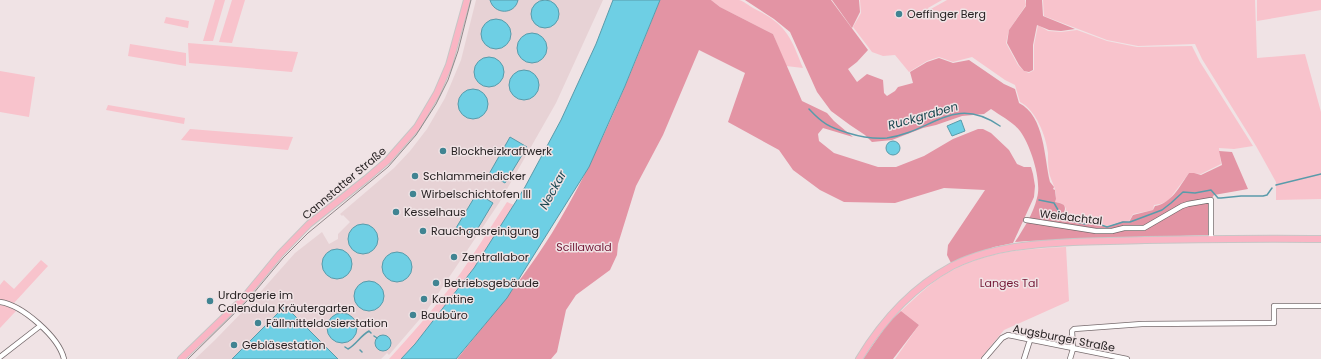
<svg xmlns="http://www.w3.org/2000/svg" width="1321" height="359" font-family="Poppins,sans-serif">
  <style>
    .built { fill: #e7d2d5 }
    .green { fill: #f8c3cc }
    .forest { fill: #e394a4 }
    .water { fill: #6ecfe4; stroke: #599baa }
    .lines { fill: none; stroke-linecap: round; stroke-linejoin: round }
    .stream { stroke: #599baa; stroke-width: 1.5 }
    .minor-casing { stroke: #766b6d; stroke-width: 6 }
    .major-casing { stroke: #c7c6c6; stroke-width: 8 }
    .minor { stroke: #fff; stroke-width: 4.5 }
    .major { stroke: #fab5c4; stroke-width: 6 }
    .tram { stroke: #91888a; stroke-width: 1 }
    .poi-dot { fill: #408492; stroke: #f0e3e5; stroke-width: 1.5 }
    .labels { text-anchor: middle; stroke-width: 3; stroke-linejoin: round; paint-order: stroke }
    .poi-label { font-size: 11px; fill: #282324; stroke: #f0e3e5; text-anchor: start }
    .street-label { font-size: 11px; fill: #282324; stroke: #f0e3e5 }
    .park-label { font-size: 11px; fill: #731836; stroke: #f0e3e5 }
    .water-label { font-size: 12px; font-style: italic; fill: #1b4750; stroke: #f0e3e5 }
  </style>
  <rect width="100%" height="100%" fill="#f0e3e5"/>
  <!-- built -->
  <path class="built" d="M476,0H603L556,103L499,203L425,313L389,355L387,353L381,359H195L215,340L249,305L295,253L322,232L329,244L338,239V234L350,222L343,215L342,216L340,214L394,168L410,151L427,129L445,98L461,60Z"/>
  <!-- green -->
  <path class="green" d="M215,0H225L213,41H203Z
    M232,0H245L232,43L219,42Z
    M711,0C719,0 732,0 739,0C744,1 749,6 753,8C786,24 790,35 803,68L786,66L773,34L720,7Z
    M860,0H942L928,8L929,10L947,0H1025L1026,5L1009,30L1006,43L1018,65L1024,71L1029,73L1034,70V45L1038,25L1048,31L1061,32L1077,30L1107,41L1137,47L1192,46L1200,62L1253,146L1234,149L1219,148L1221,164L1201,174L1189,173L1168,201L1160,204L1154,205L1153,210L1133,214L1129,221H1123L1107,226L1100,223L1093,221L1085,223L1071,220L1064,215L1066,209C1064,203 1061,203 1055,202C1059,191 1051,183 1049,172C1048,166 1048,160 1048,153C1046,136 1036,110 1020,102L1015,85L1005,80L972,57L953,62L939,57L927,61L909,72L895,55L883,56L872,52L853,27L861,13Z
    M1043,0H1255L1257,58L1305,54L1321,112V199L1276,200V182L1256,146L1202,59L1195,44L1138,46L1107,40L1044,16Z
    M1257,0H1321V10L1257,21Z
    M166,17L189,21L188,28L164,23Z
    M188,43L298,52L292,72L189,63Z
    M130,44L186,53V66L128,56Z
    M0,71L35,77L29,117L0,112Z
    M108,105L185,118L184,124L106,110Z
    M190,129L293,137L288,150L181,140Z
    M507,202L514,205L474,268L415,344L401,359H389C410,336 430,313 449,289C470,261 488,231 507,202Z
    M1066,247L1069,301L1004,330L980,359H895L919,325L901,311C913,300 925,288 938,279C977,252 1021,249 1066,247Z
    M41,260L48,266L14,303L5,300H0V285L4,280L14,289Z
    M0,305L9,307L16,311L0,328Z"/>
  <!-- forest -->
  <path class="forest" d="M660,0H711L720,7L773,34L802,101L827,113L834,121L853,137L823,128L818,134L819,141L834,153L878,167H896L924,156L953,139L978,129H983L991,133L1009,150L1017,164L1024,167H1031L1033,174L1035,186L1034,197L1013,243L994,247L951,263L947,255L948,245L985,190L944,188L895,203L844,202L820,190L793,170L779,150L728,122L745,73L699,50L663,135L636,186L618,244L617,255L610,270L576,295L566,310L557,352L551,359H457C490,318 524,278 552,233C597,160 628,80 660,0Z
    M745,0H831L868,50L857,62L848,69L857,82L867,74L883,80L884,93L887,96L895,91L898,87L913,83L910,72L927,62L939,58L953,63L969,60L1004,84L1015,89L1019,103C1045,116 1044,158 1050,182L1054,187L1053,189L1055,190L1056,199L1055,202C1065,204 1067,205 1063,216L1071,221L1085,224L1093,222L1107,227L1123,221L1129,222L1133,215L1153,210L1155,206C1171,204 1180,186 1189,173H1194L1201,175L1222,165L1219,151L1232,152L1248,189L1214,195L1209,202L1208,235L1065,240L1027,241L1015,242C1024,228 1033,214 1037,198C1042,181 1031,146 1020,131C1013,122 1001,116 991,109L984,114L962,116L936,125L923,128L892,140L872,142L865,135L850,125L831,111L817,92L790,32L774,19Z
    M832,0H859L860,12L852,28Z
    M1026,0H1042L1043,16L1075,29L1061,31L1049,30L1037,25L1033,45V70L1029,72L1024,71L1019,65L1007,43L1009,30L1026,6Z
    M901,311L919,325L893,359H863L888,323Z"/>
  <!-- water -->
  <path class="water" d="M531 14a14 14 0 1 1 28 0a14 14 0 1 1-28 0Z
    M490,0H518C515,15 494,15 490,0Z
    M613,0H660L625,86L589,167L507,298L456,359H401L415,344L474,268L525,187L561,120L596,44Z
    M481 34a15 15 0 1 1 30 0a15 15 0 1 1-30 0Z
    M517 48a15 15 0 1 1 30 0a15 15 0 1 1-30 0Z
    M474 72a15 15 0 1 1 30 0a15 15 0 1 1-30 0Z
    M509 85a15 15 0 1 1 30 0a15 15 0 1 1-30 0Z
    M458 104a15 15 0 1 1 30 0a15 15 0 1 1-30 0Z
    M961,120L965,131L952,136L947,126Z
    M510,137L527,147L505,183L489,174Z
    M886 148a7 7 0 1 1 14 0a7 7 0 1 1-14 0Z
    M477,193L493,203L472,238L456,228Z
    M348 239a15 15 0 1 1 30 0a15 15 0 1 1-30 0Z
    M322 264a15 15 0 1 1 30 0a15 15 0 1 1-30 0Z
    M382 267a15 15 0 1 1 30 0a15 15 0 1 1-30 0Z
    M354 296a15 15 0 1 1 30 0a15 15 0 1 1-30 0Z
    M285,306L338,359H232Z
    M327 328a15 15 0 1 1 30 0a15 15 0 1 1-30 0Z
    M375 343a8 8 0 1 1 16 0a8 8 0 1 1-16 0Z"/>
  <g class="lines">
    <!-- stream -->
    <path class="stream" d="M809,109C823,124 829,127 848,133C861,137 874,139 887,138C932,132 953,94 1000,126
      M1276,185L1321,174
      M1039,200L1054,203L1061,215L1071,221L1085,224L1093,222L1107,227L1123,222H1130L1162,210L1171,203L1183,192L1195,193L1211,190L1218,198H1221L1241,196H1263L1267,195L1272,188
      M374,336L377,338
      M345,347L348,349C357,344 360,336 369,331L371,333
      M360,350L362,352"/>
    <defs>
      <path id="minor" d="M1026,220L1096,231H1112L1124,228H1144L1182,206L1188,204L1211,200V239
        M0,302C22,305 59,337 64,359
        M0,357L40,326
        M984,359L1002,338L1008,335L1127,359
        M1024,359L1030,340
        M1070,359L1073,349L1072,331L1074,329L1142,324L1274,323V306H1321"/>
      <path id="major" d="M181,359L242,300L280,254L309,224L366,179L387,161L417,127L437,93L449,65L467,0
        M859,359C882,321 913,287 952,266C990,247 1031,244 1073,242C1097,241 1121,241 1145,240C1204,239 1263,238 1321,239"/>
    </defs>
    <!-- minor casing -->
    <use href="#minor" class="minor-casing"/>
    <!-- major casing -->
    <use href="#major" class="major-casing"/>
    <!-- minor -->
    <use href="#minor" class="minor"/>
    <!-- major -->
    <use href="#major" class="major"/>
    <!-- tram -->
    <path class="tram" d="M188,359L247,301L283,258L308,233L388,167L416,135L436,104L448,80L458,51L471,0"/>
  </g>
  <!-- markers -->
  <g class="poi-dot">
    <circle cx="899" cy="14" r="4"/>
    <circle cx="443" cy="151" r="4"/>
    <circle cx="415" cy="176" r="4"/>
    <circle cx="413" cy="194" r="4"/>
    <circle cx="396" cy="212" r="4"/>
    <circle cx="423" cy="231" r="4"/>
    <circle cx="454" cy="257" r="4"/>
    <circle cx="436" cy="283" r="4"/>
    <circle cx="424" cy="299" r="4"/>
    <circle cx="210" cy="301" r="4"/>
    <circle cx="413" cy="315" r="4"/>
    <circle cx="258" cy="323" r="4"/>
    <circle cx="234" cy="345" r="4"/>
  </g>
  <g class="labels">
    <!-- poi labels -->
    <g class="poi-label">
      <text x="907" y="18">Oeffinger Berg</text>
      <text x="451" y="155">Blockheizkraftwerk</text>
      <text x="423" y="180">Schlammeindicker</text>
      <text x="421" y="198">Wirbelschichtofen III</text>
      <text x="404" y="216">Kesselhaus</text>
      <text x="431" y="235">Rauchgasreinigung</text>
      <text x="462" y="261">Zentrallabor</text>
      <text x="444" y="287">Betriebsgebäude</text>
      <text x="218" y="299">Urdrogerie im<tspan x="218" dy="13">Calendula Kräutergarten</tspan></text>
      <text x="432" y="303">Kantine</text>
      <text x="421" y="319">Baubüro</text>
      <text x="266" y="327">Fällmitteldosierstation</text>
      <text x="242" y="349">Gebläsestation</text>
    </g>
    <!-- street labels -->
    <g class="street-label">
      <text transform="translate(344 183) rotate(-40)" y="4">Cannstatter Straße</text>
      <text transform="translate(1071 217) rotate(7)" y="4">Weidachtal</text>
      <text transform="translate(1064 338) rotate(11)" y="4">Augsburger Straße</text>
    </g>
    <!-- park labels -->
    <g class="park-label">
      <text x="584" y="251">Scillawald</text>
      <text x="1009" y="287">Langes Tal</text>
    </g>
    <!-- water labels -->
    <g class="water-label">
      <text transform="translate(923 116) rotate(-16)" y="4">Ruckgraben</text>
      <text transform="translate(553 190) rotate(-61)" y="4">Neckar</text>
    </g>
  </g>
</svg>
